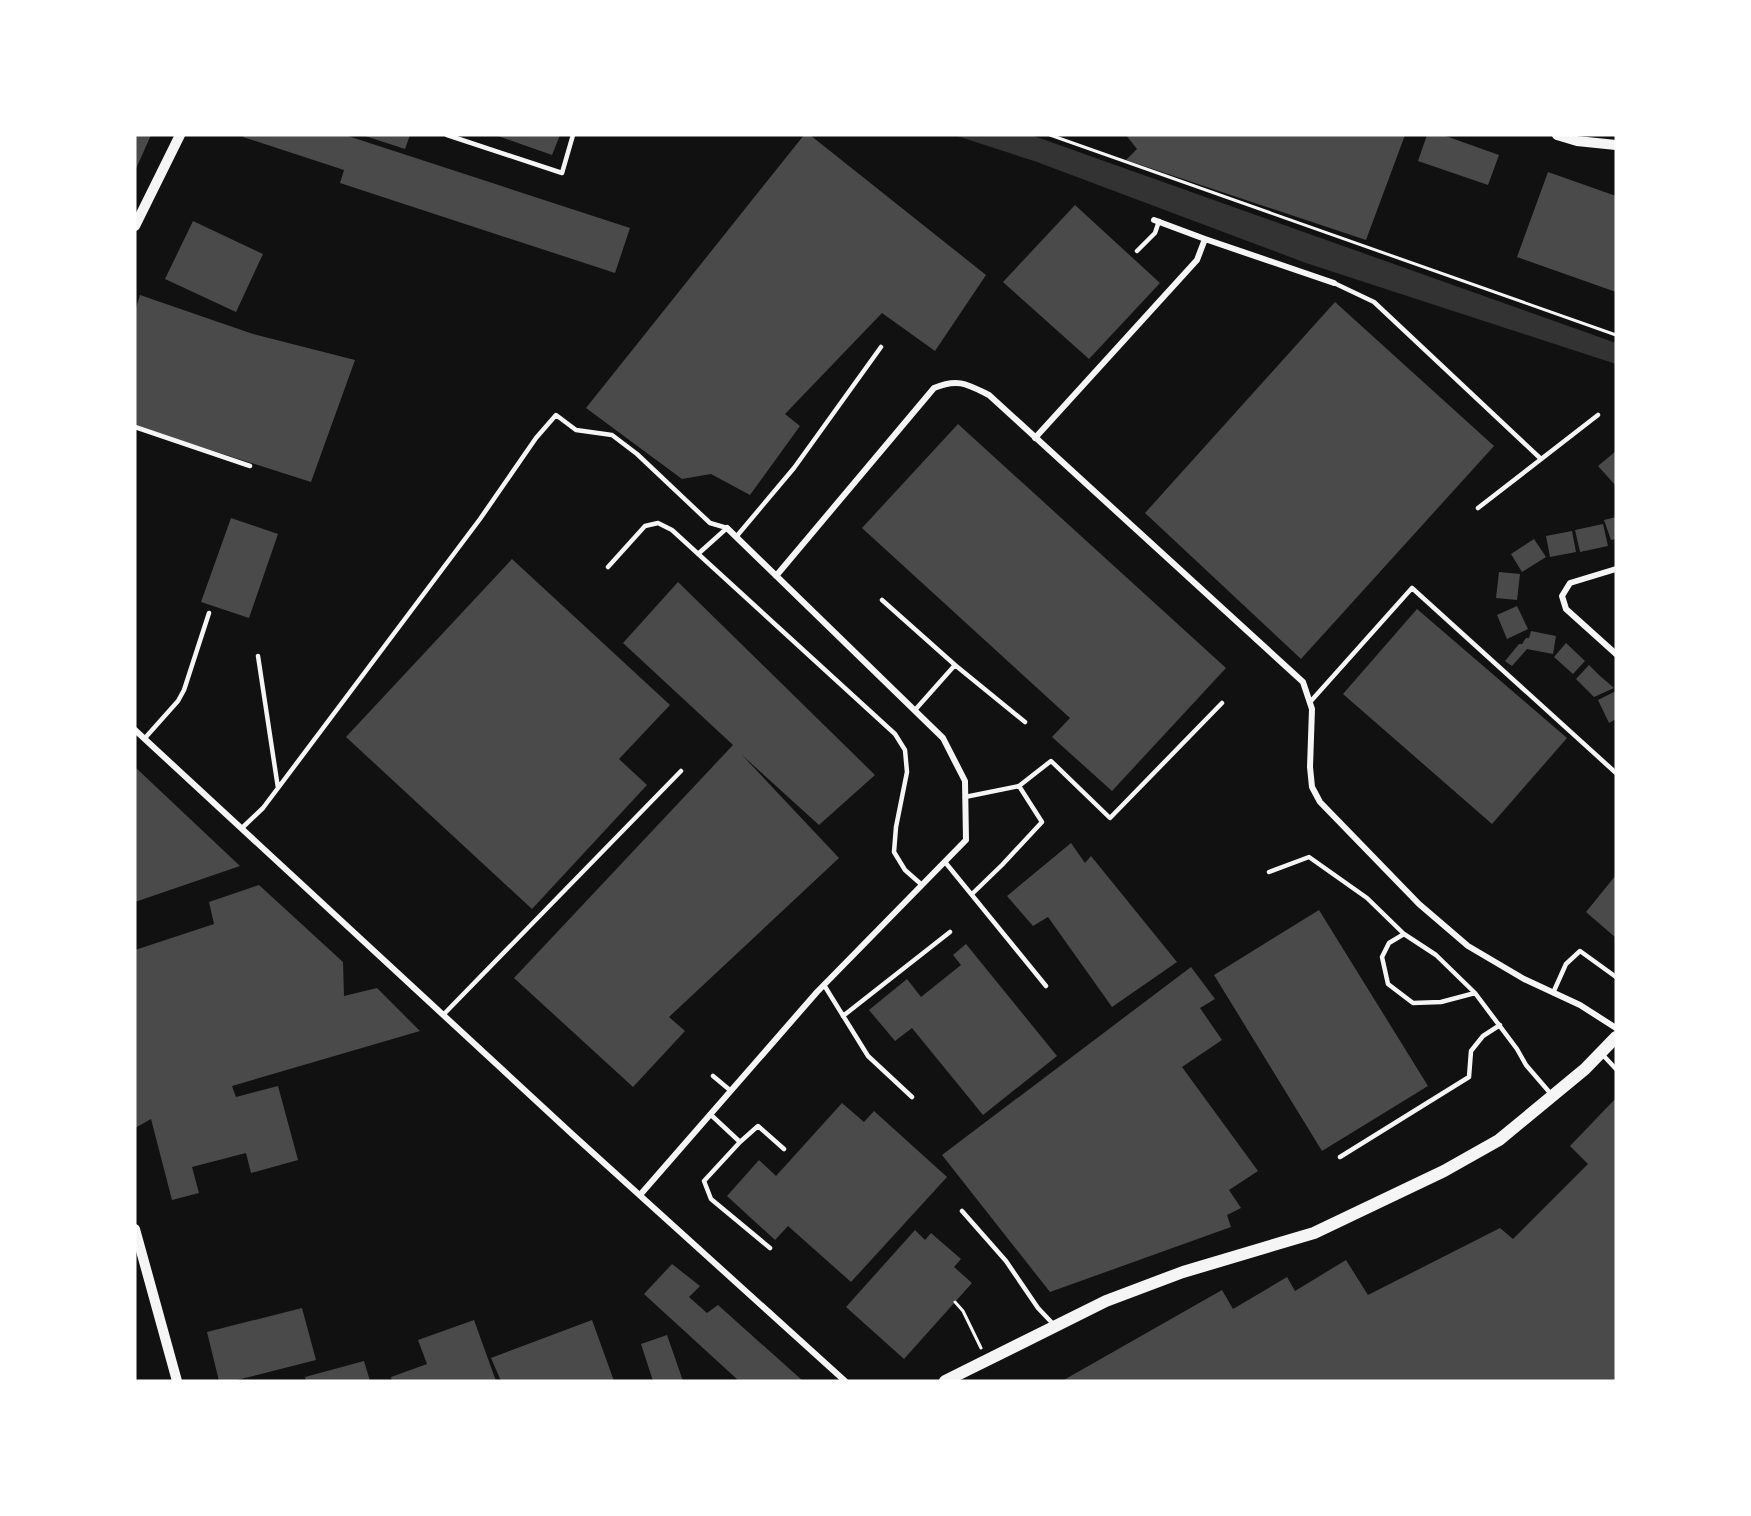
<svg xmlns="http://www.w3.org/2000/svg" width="1751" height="1516" font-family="'PT Serif',serif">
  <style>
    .water { fill: #333 }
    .building { fill: #4a4a4a }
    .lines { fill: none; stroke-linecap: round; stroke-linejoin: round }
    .path { stroke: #f5f5f5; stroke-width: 3 }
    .service { stroke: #f5f5f5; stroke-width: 4.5 }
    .minor { stroke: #f5f5f5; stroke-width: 6 }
    .tertiary { stroke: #f5f5f5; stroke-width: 10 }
    .secondary { stroke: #f5f5f5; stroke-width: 12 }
  </style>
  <rect width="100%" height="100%" fill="#111"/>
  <!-- water -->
  <path class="water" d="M954,135H1031L1616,343V364L1306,263L1037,162Z"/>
  <!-- building -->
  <path class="building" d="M135,135H151L135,171Z
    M244,135H345L630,228L615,273L340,183L344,170L243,137Z
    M362,135H410L405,149Z
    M495,135H560L552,155Z
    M804,135H810L986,275L935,351L882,313L785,414L800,426L750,495L711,474L682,479L586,408Z
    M1126,135H1405L1366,240L1126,160L1137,149Z
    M1427,135H1443L1499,155L1488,185L1418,161Z
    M1548,172L1616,196V292L1517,257Z
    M1075,205L1160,283L1089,359L1003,282Z
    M193,221L263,254L236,312L165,279Z
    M140,295L253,334L355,360L311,482L135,426V311Z
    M1335,302L1494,446L1301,659L1145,513Z
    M958,424L1226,668L1112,791L1052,737L1070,718L862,528Z
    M1616,451V486L1598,466Z
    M1616,517V539L1611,540L1604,520Z
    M231,518L278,534L249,618L201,602Z
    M1603,524L1608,546L1580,552L1575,530Z
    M1572,531L1576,552L1550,557L1546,536Z
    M1534,539L1546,557L1522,572L1511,554Z
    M512,559L670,705L619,759L647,785L532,909L346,737Z
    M1499,572L1520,574L1517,600L1496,598Z
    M678,582L875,775L819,825L742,755L839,858L669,1017L685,1031L633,1087L514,978L733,745L623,643Z
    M1517,606L1528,629L1507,639L1497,615Z
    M1417,609L1567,738L1492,824L1343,694Z
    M1531,631L1556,636L1553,654L1527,649L1512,666L1505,661L1519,644H1522L1526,638H1529Z
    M1566,643L1585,661L1573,674L1554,657Z
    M1589,665L1599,675L1614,688L1594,697L1576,679Z
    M1616,691V719L1609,723L1598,700Z
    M135,767L240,866L135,902Z
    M1071,843L1085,863L1091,856L1177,962L1112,1007L1048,917L1033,926L1007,896Z
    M1616,875V938L1586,912Z
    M259,885L343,962L344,996L377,988L420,1031L232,1086L236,1097L278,1086L298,1160L251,1173L246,1153L192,1167L199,1193L172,1200L151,1119L135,1128V950L214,924L209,902Z
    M1319,910L1428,1086L1322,1151L1214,975Z
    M966,944L1057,1056L983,1115L912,1028L895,1041L869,1010L907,979L921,997L961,965L953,955Z
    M1191,967L1215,999L1200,1008L1222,1040L1182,1067L1258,1171L1229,1190L1241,1208L1227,1215L1231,1227L1050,1292L942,1155Z
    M1616,1098V1381H1062L1222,1290L1233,1309L1287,1277L1295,1291L1346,1260L1368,1295L1500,1228L1513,1239L1588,1164L1570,1146Z
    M842,1103L864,1122L874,1111L947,1177L851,1282L788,1226L775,1240L727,1196L759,1160L776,1176Z
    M915,1230L925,1240L931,1233L961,1259L954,1267L972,1283L904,1359L846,1307Z
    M672,1264L700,1286L689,1297L707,1313L718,1305L803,1381H739L644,1294Z
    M302,1308L316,1360L233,1381H219L207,1332Z
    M474,1320L496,1381H392L391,1377L427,1364L418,1340Z
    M592,1320L614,1381H501L491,1358Z
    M667,1335L683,1381H653L641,1344Z
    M364,1361L370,1381H306L305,1377Z"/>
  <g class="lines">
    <!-- path -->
    <path class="path" d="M1050,135L1616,335
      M955,1302L963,1311L981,1348"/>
    <!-- service -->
    <path class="service" d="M447,135L562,173L573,135
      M1137,251L1155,233L1159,221
      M1334,283L1374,302L1541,459
      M135,427L250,466
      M1478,508L1598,415
      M736,537L794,468L881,347
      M698,554L727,528
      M608,567L645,526L658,523L672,530L895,734L905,750L907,772L896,827L894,852L905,870L922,885
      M882,600L955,665L915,710
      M258,656L278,788
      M955,665L1025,722
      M1311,701L1412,588L1616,773
      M145,738L178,701L184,690L209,613
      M965,797L1019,786L1051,761L1110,818L1222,703
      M242,828L263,808L480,519L536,438L556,415L576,430L612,435L637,454L710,523L727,528
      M945,862L1046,986
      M1269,872L1309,857L1367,898L1404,934
      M972,894L1002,865L1042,822L1019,786
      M824,985L868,1056L912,1097
      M1475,993L1441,1002L1413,1003L1388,984L1382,957L1389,943L1404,934L1436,955L1475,993L1517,1049L1526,1065L1551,1094
      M1553,993L1566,964L1580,951L1616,977
      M444,1014L681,771
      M843,1016L950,932
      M1601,1053L1616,1069
      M713,1076L731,1091
      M710,1114L740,1142L704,1181L711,1199L770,1248
      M740,1142L758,1126L784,1149
      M1340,1157L1469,1077L1471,1051L1483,1036L1500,1025
      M962,1211L1006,1261L1038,1308L1055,1326"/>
    <!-- minor -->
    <path class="minor" d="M1205,239L1334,283
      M1035,438L1197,260L1205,239L1154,220
      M1616,569L1570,583L1562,596L1566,609L1616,654
      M776,576L934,388C958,378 967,384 989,395L1303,682L1312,709L1310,767L1312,787L1320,802L1419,904L1468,946L1524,979L1580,1005L1616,1028
      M135,730L572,1134L845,1381
      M640,1195L817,992L966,840L965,781L943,738L727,528"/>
    <!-- tertiary -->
    <path class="tertiary" d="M1557,135L1577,141L1616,145
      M135,226L180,135
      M135,1229L177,1381"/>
    <!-- secondary -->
    <path class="secondary" d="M945,1381L1106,1301L1183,1272L1314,1233L1444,1171L1499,1140L1585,1069L1616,1037"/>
  </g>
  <!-- border -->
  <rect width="1751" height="1516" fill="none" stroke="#ffffff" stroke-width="273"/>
</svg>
